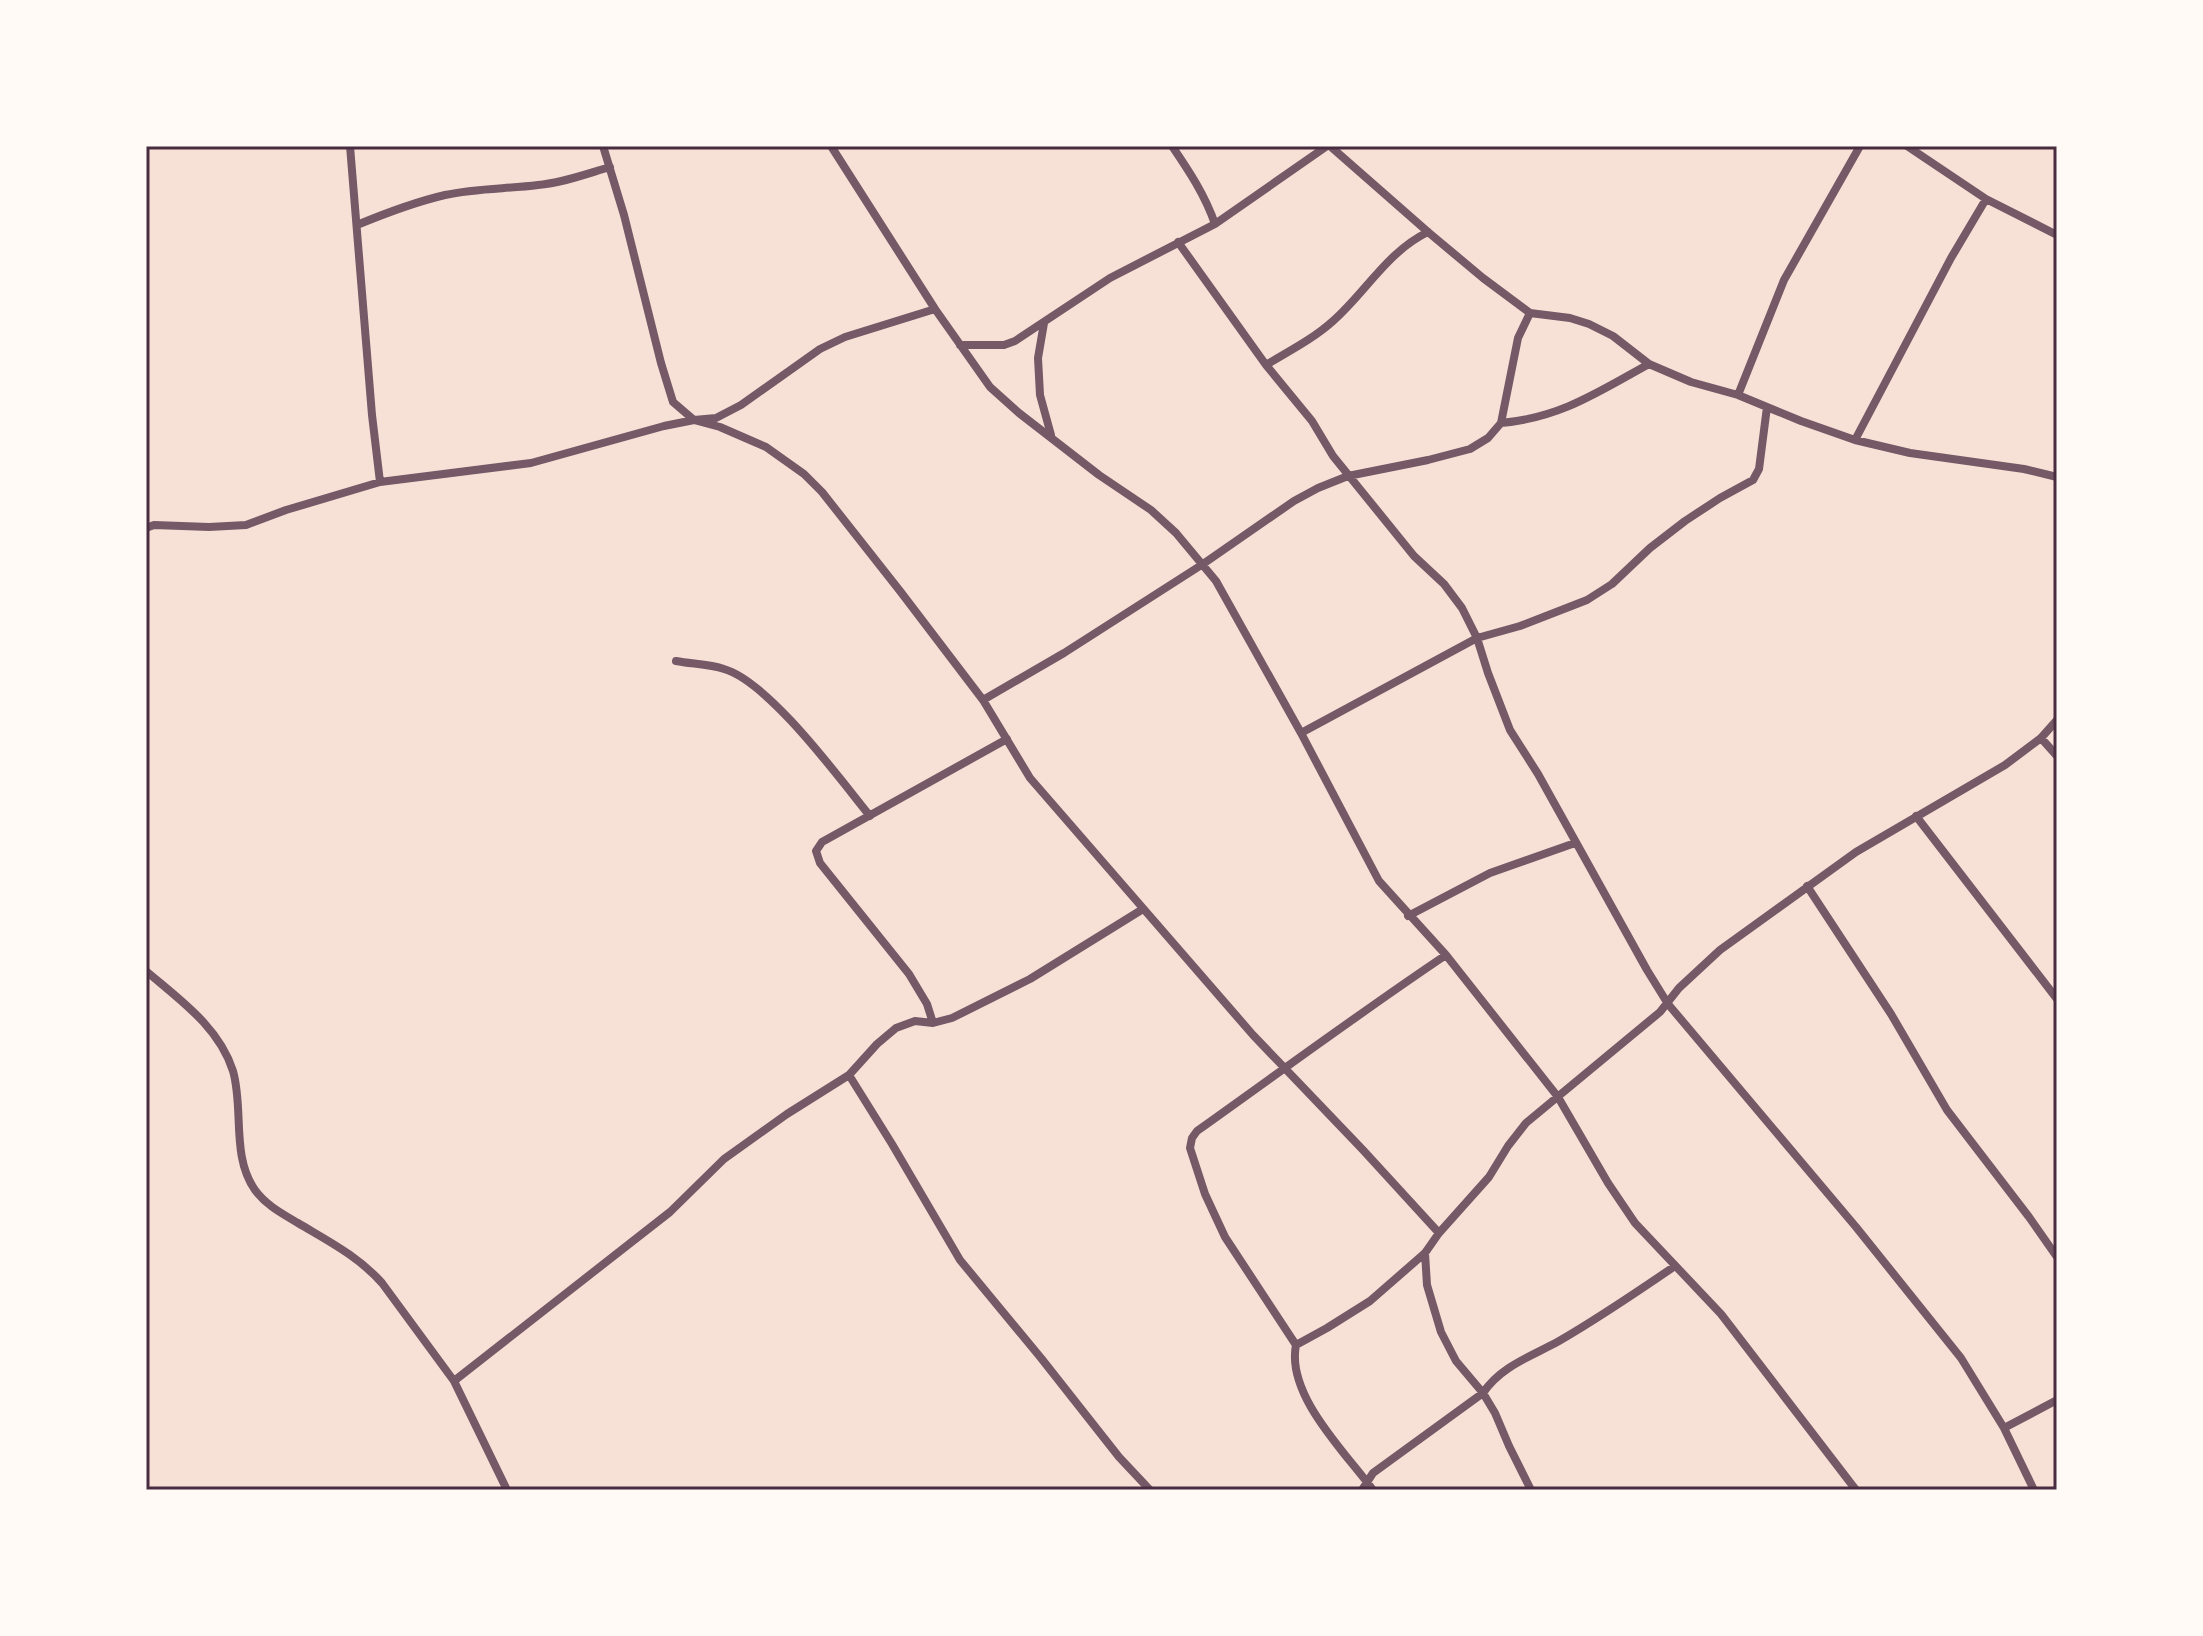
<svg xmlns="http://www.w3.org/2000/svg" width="2203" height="1636" font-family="Arial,sans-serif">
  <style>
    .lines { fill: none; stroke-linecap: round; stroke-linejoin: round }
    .minor { stroke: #755966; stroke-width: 8 }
    .neatline { fill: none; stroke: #4a2c40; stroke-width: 3 }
  </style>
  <rect width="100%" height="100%" fill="#f7e1d7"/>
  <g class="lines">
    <!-- minor -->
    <path class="minor" d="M350,146L372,415L380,482
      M603,146L624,215L661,363L673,402L694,420L720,427L766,447L804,474L822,492L900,591L983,700L1030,778L1253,1035L1363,1150L1439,1233
      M831,146L935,309L990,387L1019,413L1099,475L1151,510L1176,533L1216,581L1301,733L1379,881L1446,955L1558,1097L1608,1183L1635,1223L1721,1314L1856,1490
      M1172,146C1189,171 1205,195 1215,224
      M1330,146L1428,232L1483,278L1530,313L1570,318L1589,324L1613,336L1649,364L1691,382L1738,395L1801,421L1855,440L1910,453L2024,469L2057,477
      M1907,146L1986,199L2057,235
      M357,225C386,213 415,202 445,195C476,188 507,189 538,185C562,183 586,174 610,167
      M1178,242L1266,365L1312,421L1333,456L1414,556L1444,584L1462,608L1477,638L1488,673L1510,730L1538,774L1647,970L1668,1004L1856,1227L1961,1358L2004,1428L2034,1490
      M1044,323L1038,358L1040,395L1051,435
      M960,345H1004L1015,341L1110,278L1215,224L1327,146
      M1266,365C1289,351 1313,339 1333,321C1365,293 1388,251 1428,232
      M1738,395L1784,280L1860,146
      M1501,423C1560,418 1598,392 1649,364
      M1855,440L1951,258L1986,199
      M146,528L154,525L209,527L246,525L286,510L380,482L531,463L664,426L694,420L716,418L741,405L820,349L845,337L935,309
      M676,661C691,664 709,664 724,669C769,682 839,778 870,816
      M983,700L1064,653L1203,564L1294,501L1318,488L1348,476L1428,460L1470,449L1488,438L1501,423L1518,338L1530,313
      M1301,733L1477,638L1520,626L1587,600L1612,584L1650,548L1685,521L1720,498L1753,480L1759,469L1767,407
      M2041,738L2057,756
      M1916,816L2057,999
      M1807,886L1891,1014L1947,1110L2029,1217L2057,1257
      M1408,916L1490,873L1575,843
      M146,971C180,1000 219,1027 233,1071C244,1109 231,1156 255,1190C266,1205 281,1213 298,1223C328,1241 358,1256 382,1283L454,1381L507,1490
      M933,1023L927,1004L909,974L820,863L816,851L822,842L1007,739
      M849,1075L877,1044L896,1028L915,1021L933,1023L952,1018L1030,979L1143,909
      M1425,1253L1427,1285L1441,1332L1456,1361L1483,1393L1495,1413L1509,1446L1531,1490
      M1296,1345L1327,1328L1370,1301L1425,1253L1439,1233L1489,1177L1508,1146L1526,1123L1660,1012L1679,988L1720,950L1856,852L2005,765L2041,738L2057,720
      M454,1381L670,1212L724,1159L787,1114L849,1075L892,1144L960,1260L1041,1358L1119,1457L1150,1490
      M2004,1428L2057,1400
      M1362,1490L1373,1473L1483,1393C1501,1366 1532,1356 1559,1341C1599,1318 1637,1292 1675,1266
      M1373,1490C1345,1452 1286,1395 1296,1345L1225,1237L1205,1194L1190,1148L1192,1138L1197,1131C1280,1072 1361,1012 1446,955"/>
  </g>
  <!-- border -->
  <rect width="2203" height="1636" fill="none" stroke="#fffaf5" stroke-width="296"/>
  <rect x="148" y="148" width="1907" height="1340" class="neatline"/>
</svg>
